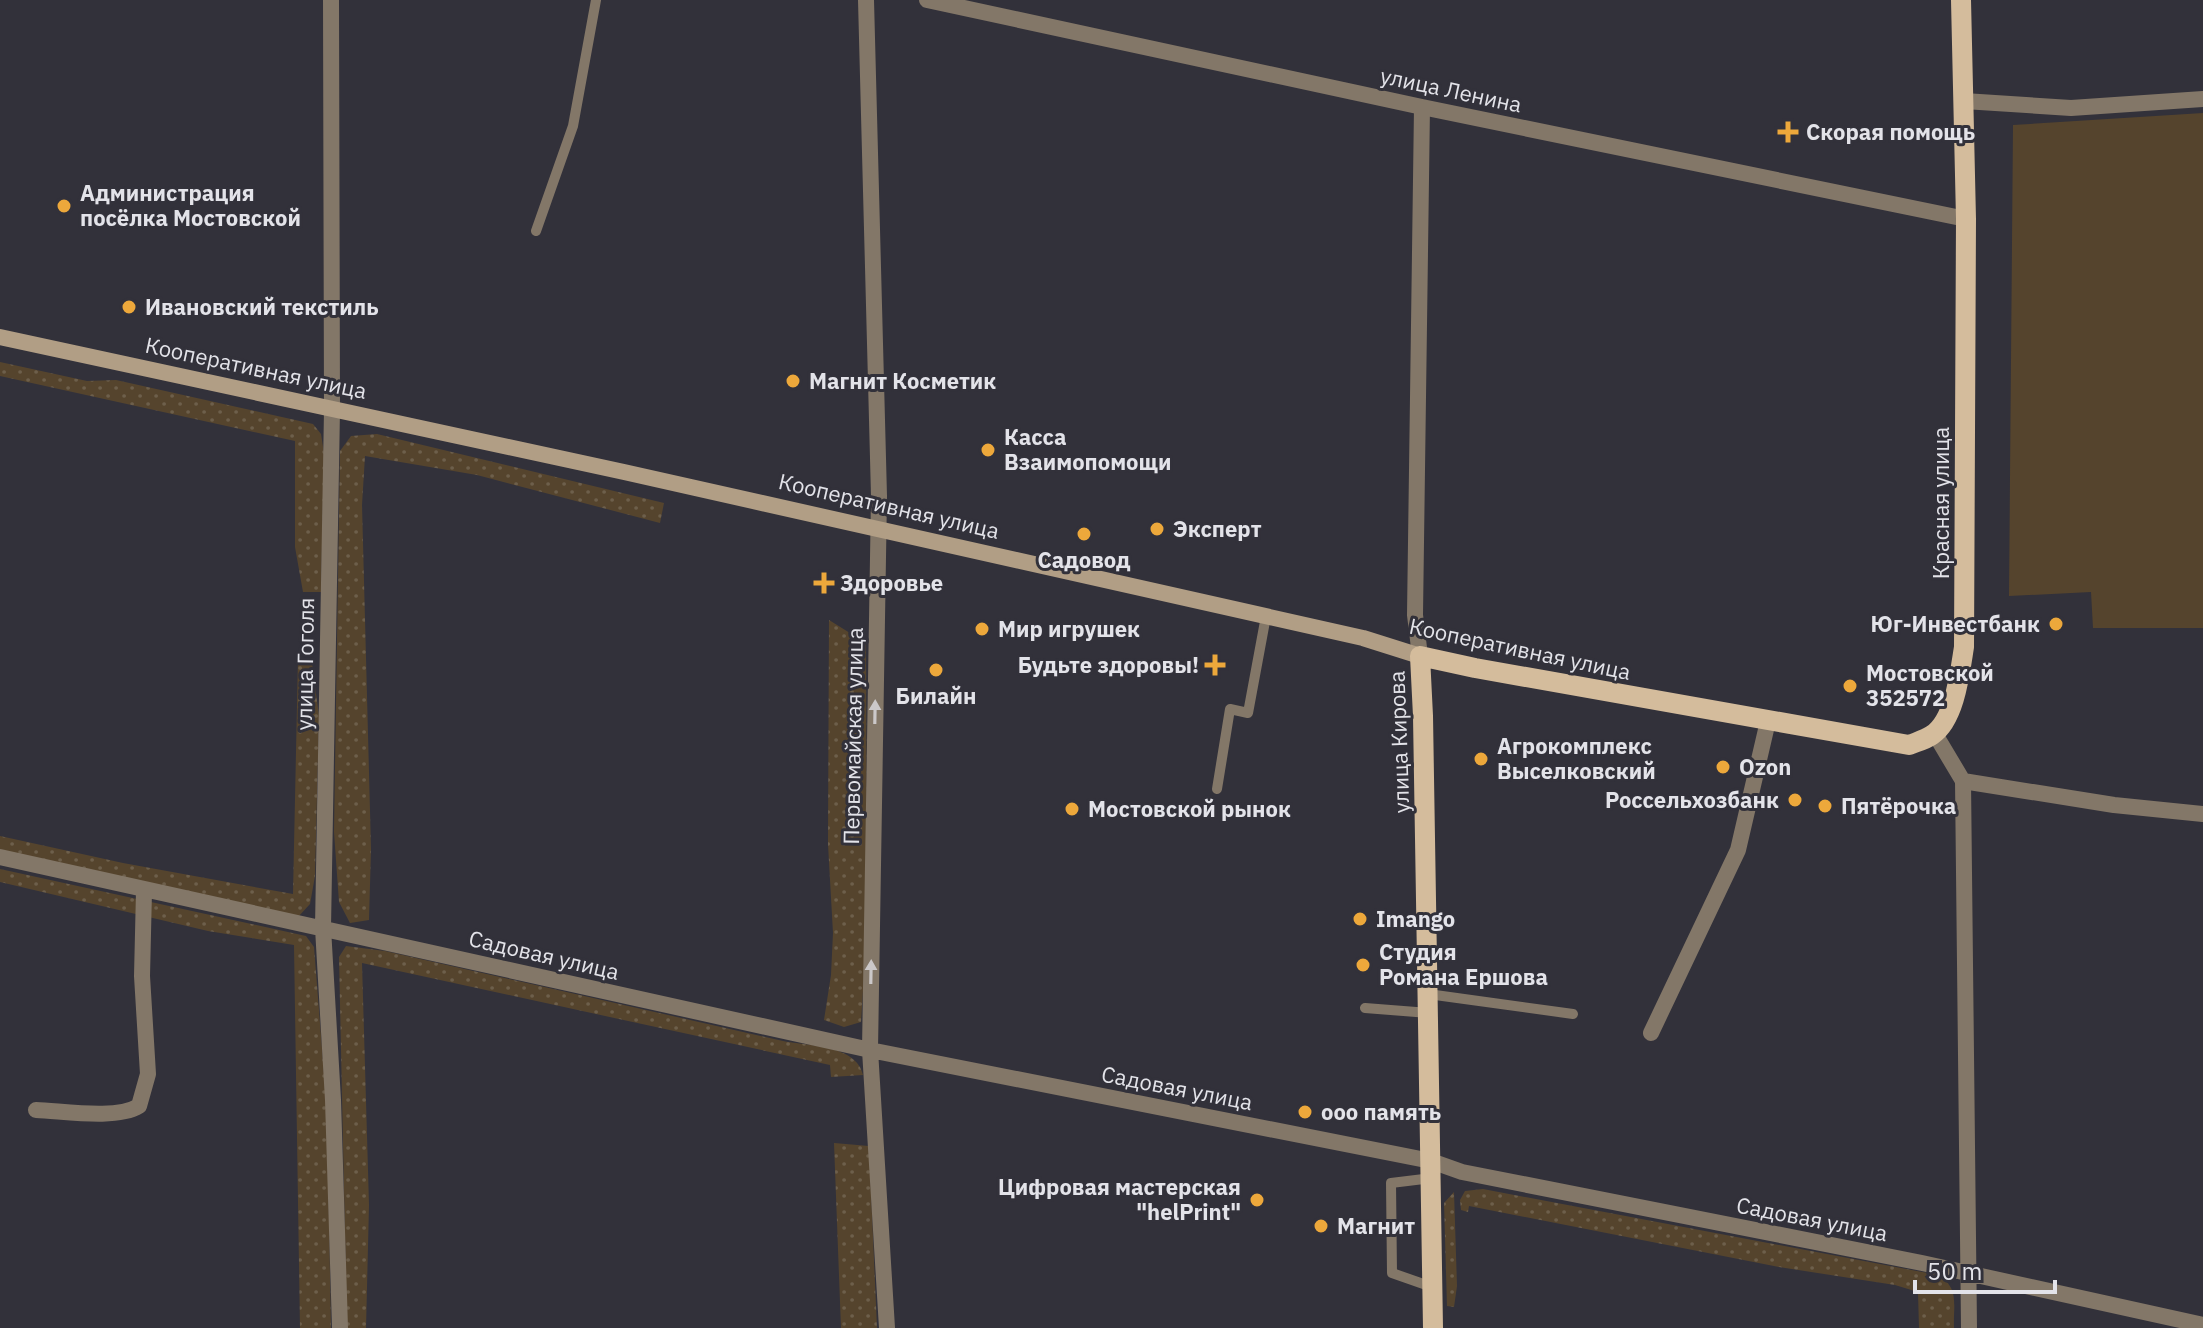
<svg xmlns="http://www.w3.org/2000/svg" width="2203" height="1328" font-family="'IBM Plex Sans',sans-serif">
  <style>
    .grass { fill: url(#grass-dots) }
    .garden { fill: #55442d }
    .lines { fill: none; stroke-linecap: round; stroke-linejoin: round }
    .lane { stroke: #837768; stroke-width: 10 }
    .street { stroke: #837768; stroke-width: 16 }
    .secondary { stroke: #b19e85; stroke-width: 16 }
    .primary { stroke: #d4bc9c; stroke-width: 20 }
    .oneway { fill: #cbc8c9 }
    .poi-dot { fill: #eda83b; stroke: #32313a; stroke-width: 3 }
    .labels { text-anchor: middle; stroke-width: 6; stroke-linejoin: round; paint-order: stroke }
    .street-label { font-size: 22px; fill: #e3e3e9; stroke: #32313a }
    .poi-label { font-size: 22px; font-weight: bold; fill: #e3e3e9; stroke: #32313a; text-anchor: start }
  </style>
  <defs>
    <pattern id="grass-dots" width="8" height="8" patternUnits="userSpaceOnUse" patternTransform="scale(2)"><rect width="8" height="8" fill="#55442d"/><path d="M2 2h.1M6 6h.1" fill="none" stroke="#6d5f4b" stroke-width="1.8" stroke-linecap="round"/></pattern>
  </defs>
  <rect width="100%" height="100%" fill="#32313a"/>
  <!-- grass -->
  <path class="grass" d="M0,362L87,381L116,380L313,424L321,434L324,453L321,592H303L295,547V441L0,376Z
    M377,434L664,503L660,523L477,475L365,456L362,505L371,849L369,920L350,923L339,902L334,832L340,451L351,436Z
    M829,620L866,643L867,929L861,1022L844,1027L824,1020L831,975L833,933L828,844Z
    M298,658L312,663L319,716L315,876L310,904L298,917L0,851V836L123,863L293,894Z
    M0,869L306,936L314,947L327,1112L331,1328H300L294,945L208,931L0,882Z
    M346,946L385,951L783,1041C808,1046 857,1045 863,1075L831,1077L830,1065L362,963L369,1205L366,1328H347L339,957Z
    M834,1143L869,1146L877,1328H841Z
    M1483,1189L1938,1275C1960,1288 1953,1305 1954,1328H1919L1918,1292L1895,1285L1779,1267L1469,1206L1468,1212L1461,1210L1460,1200L1465,1191Z
    M1454,1192L1457,1286L1454,1307L1447,1306L1444,1203Z"/>
  <!-- garden -->
  <path class="garden" d="M2203,113V628H2093L2091,592L2009,596L2013,125Z"/>
  <g class="lines">
    <!-- lane -->
    <path class="lane" d="M536,231L573,126L596,0
      M1217,789L1230,709L1248,713L1266,616
      M1428,994L1573,1014
      M1365,1008L1429,1013
      M1432,1178L1391,1183L1392,1273L1432,1287"/>
    <!-- street -->
    <path class="street" d="M331,0L332,410L323,928L333,1100L340,1328
      M866,0L879,496L870,1050L887,1328
      M927,0L1422,107L1966,219
      M1964,101L2071,108L2203,99
      M1420,656L1415,615L1422,107
      M1935,734L1963,781L1969,1328
      M1963,781L2114,805L2203,814
      M0,857L870,1050L1431,1161L1462,1172L1922,1263L2203,1325
      M1651,1033L1738,850L1768,721
      M36,1110C64,1111 116,1120 139,1106L148,1074L142,976L144,891"/>
    <!-- secondary -->
    <path class="secondary" d="M0,337L624,472L1363,638L1420,656"/>
    <!-- primary -->
    <path class="primary" d="M1433,1328L1423,716L1420,656L1475,668L1909,745C1916,742 1925,740 1932,735C1955,720 1960,672 1964,647L1966,219L1961,0"/>
  </g>
  <!-- one-way arrows -->
  <defs><path id="oneway-solid" d="M-6-.8H1V-3.2L6.5 0L1 3.2V.8H-6Z" transform="scale(2)"/></defs>
  <g class="oneway">
    <use href="#oneway-solid" transform="translate(875 712) rotate(-89)"/>
    <use href="#oneway-solid" transform="translate(871 972) rotate(-89)"/>
  </g>
  <!-- markers -->
  <g class="poi-dot">
    <path d="M1784 120h8v8h8v8h-8v8h-8v-8h-8v-8h8z"/>
    <circle cx="64" cy="206" r="8"/>
    <circle cx="129" cy="307" r="8"/>
    <circle cx="793" cy="381" r="8"/>
    <circle cx="988" cy="450" r="8"/>
    <circle cx="1157" cy="529" r="8"/>
    <circle cx="1084" cy="534" r="8"/>
    <path d="M820 571h8v8h8v8h-8v8h-8v-8h-8v-8h8z"/>
    <circle cx="2056" cy="624" r="8"/>
    <circle cx="982" cy="629" r="8"/>
    <path d="M1211 653h8v8h8v8h-8v8h-8v-8h-8v-8h8z"/>
    <circle cx="936" cy="670" r="8"/>
    <circle cx="1850" cy="686" r="8"/>
    <circle cx="1481" cy="759" r="8"/>
    <circle cx="1723" cy="767" r="8"/>
    <circle cx="1795" cy="800" r="8"/>
    <circle cx="1825" cy="806" r="8"/>
    <circle cx="1072" cy="809" r="8"/>
    <circle cx="1360" cy="919" r="8"/>
    <circle cx="1363" cy="965" r="8"/>
    <circle cx="1305" cy="1112" r="8"/>
    <circle cx="1257" cy="1200" r="8"/>
    <circle cx="1321" cy="1226" r="8"/>
  </g>
  <g class="labels">
    <!-- street labels -->
    <g class="street-label">
      <text transform="translate(1451 90) rotate(12)" y="8">улица Ленина</text>
      <text transform="translate(256 368) rotate(12)" y="8">Кооперативная улица</text>
      <text transform="translate(1941 503) rotate(-90)" y="8">Красная улица</text>
      <text transform="translate(889 506) rotate(13)" y="8">Кооперативная улица</text>
      <text transform="translate(1520 649) rotate(12)" y="8">Кооперативная улица</text>
      <text transform="translate(305 664) rotate(-89)" y="8">улица Гоголя</text>
      <text transform="translate(853 736) rotate(-89)" y="8">Первомайская улица</text>
      <text transform="translate(1399 742) rotate(-92)" y="8">улица Кирова</text>
      <text transform="translate(544 955) rotate(13)" y="8">Садовая улица</text>
      <text transform="translate(1177 1088) rotate(11)" y="8">Садовая улица</text>
      <text transform="translate(1812 1219) rotate(11)" y="8">Садовая улица</text>
    </g>
    <!-- poi labels -->
    <g class="poi-label">
      <text x="1806" y="140">Скорая помощь</text>
      <text x="80" y="201">Администрация<tspan x="80" dy="25">посёлка Мостовской</tspan></text>
      <text x="145" y="315">Ивановский текстиль</text>
      <text x="809" y="389">Магнит Косметик</text>
      <text x="1004" y="445">Касса<tspan x="1004" dy="25">Взаимопомощи</tspan></text>
      <text x="1173" y="537">Эксперт</text>
      <text x="1084" y="568" text-anchor="middle">Садовод</text>
      <text x="840" y="591">Здоровье</text>
      <text x="2040" y="632" text-anchor="end">Юг-Инвестбанк</text>
      <text x="998" y="637">Мир игрушек</text>
      <text x="1199" y="673" text-anchor="end">Будьте здоровы!</text>
      <text x="1866" y="681">Мостовской<tspan x="1866" dy="25">352572</tspan></text>
      <text x="936" y="704" text-anchor="middle">Билайн</text>
      <text x="1497" y="754">Агрокомплекс<tspan x="1497" dy="25">Выселковский</tspan></text>
      <text x="1739" y="775">Ozon</text>
      <text x="1779" y="808" text-anchor="end">Россельхозбанк</text>
      <text x="1841" y="814">Пятёрочка</text>
      <text x="1088" y="817">Мостовской рынок</text>
      <text x="1376" y="927">Imango</text>
      <text x="1379" y="960">Студия<tspan x="1379" dy="25">Романа Ершова</tspan></text>
      <text x="1321" y="1120">ооо память</text>
      <text x="1241" y="1195" text-anchor="end">Цифровая мастерская<tspan x="1241" dy="25">"helPrint"</tspan></text>
      <text x="1337" y="1234">Магнит</text>
    </g>
  </g>
  <!-- scale -->
  <path d="M1915 1280v12h140v-12" fill="none" stroke="#e3e3e9" stroke-width="4"/>
  <text x="1927" y="1280" font-size="24" fill="#e3e3e9" stroke="#32313a" stroke-width="6" paint-order="stroke">50 m</text>
</svg>
